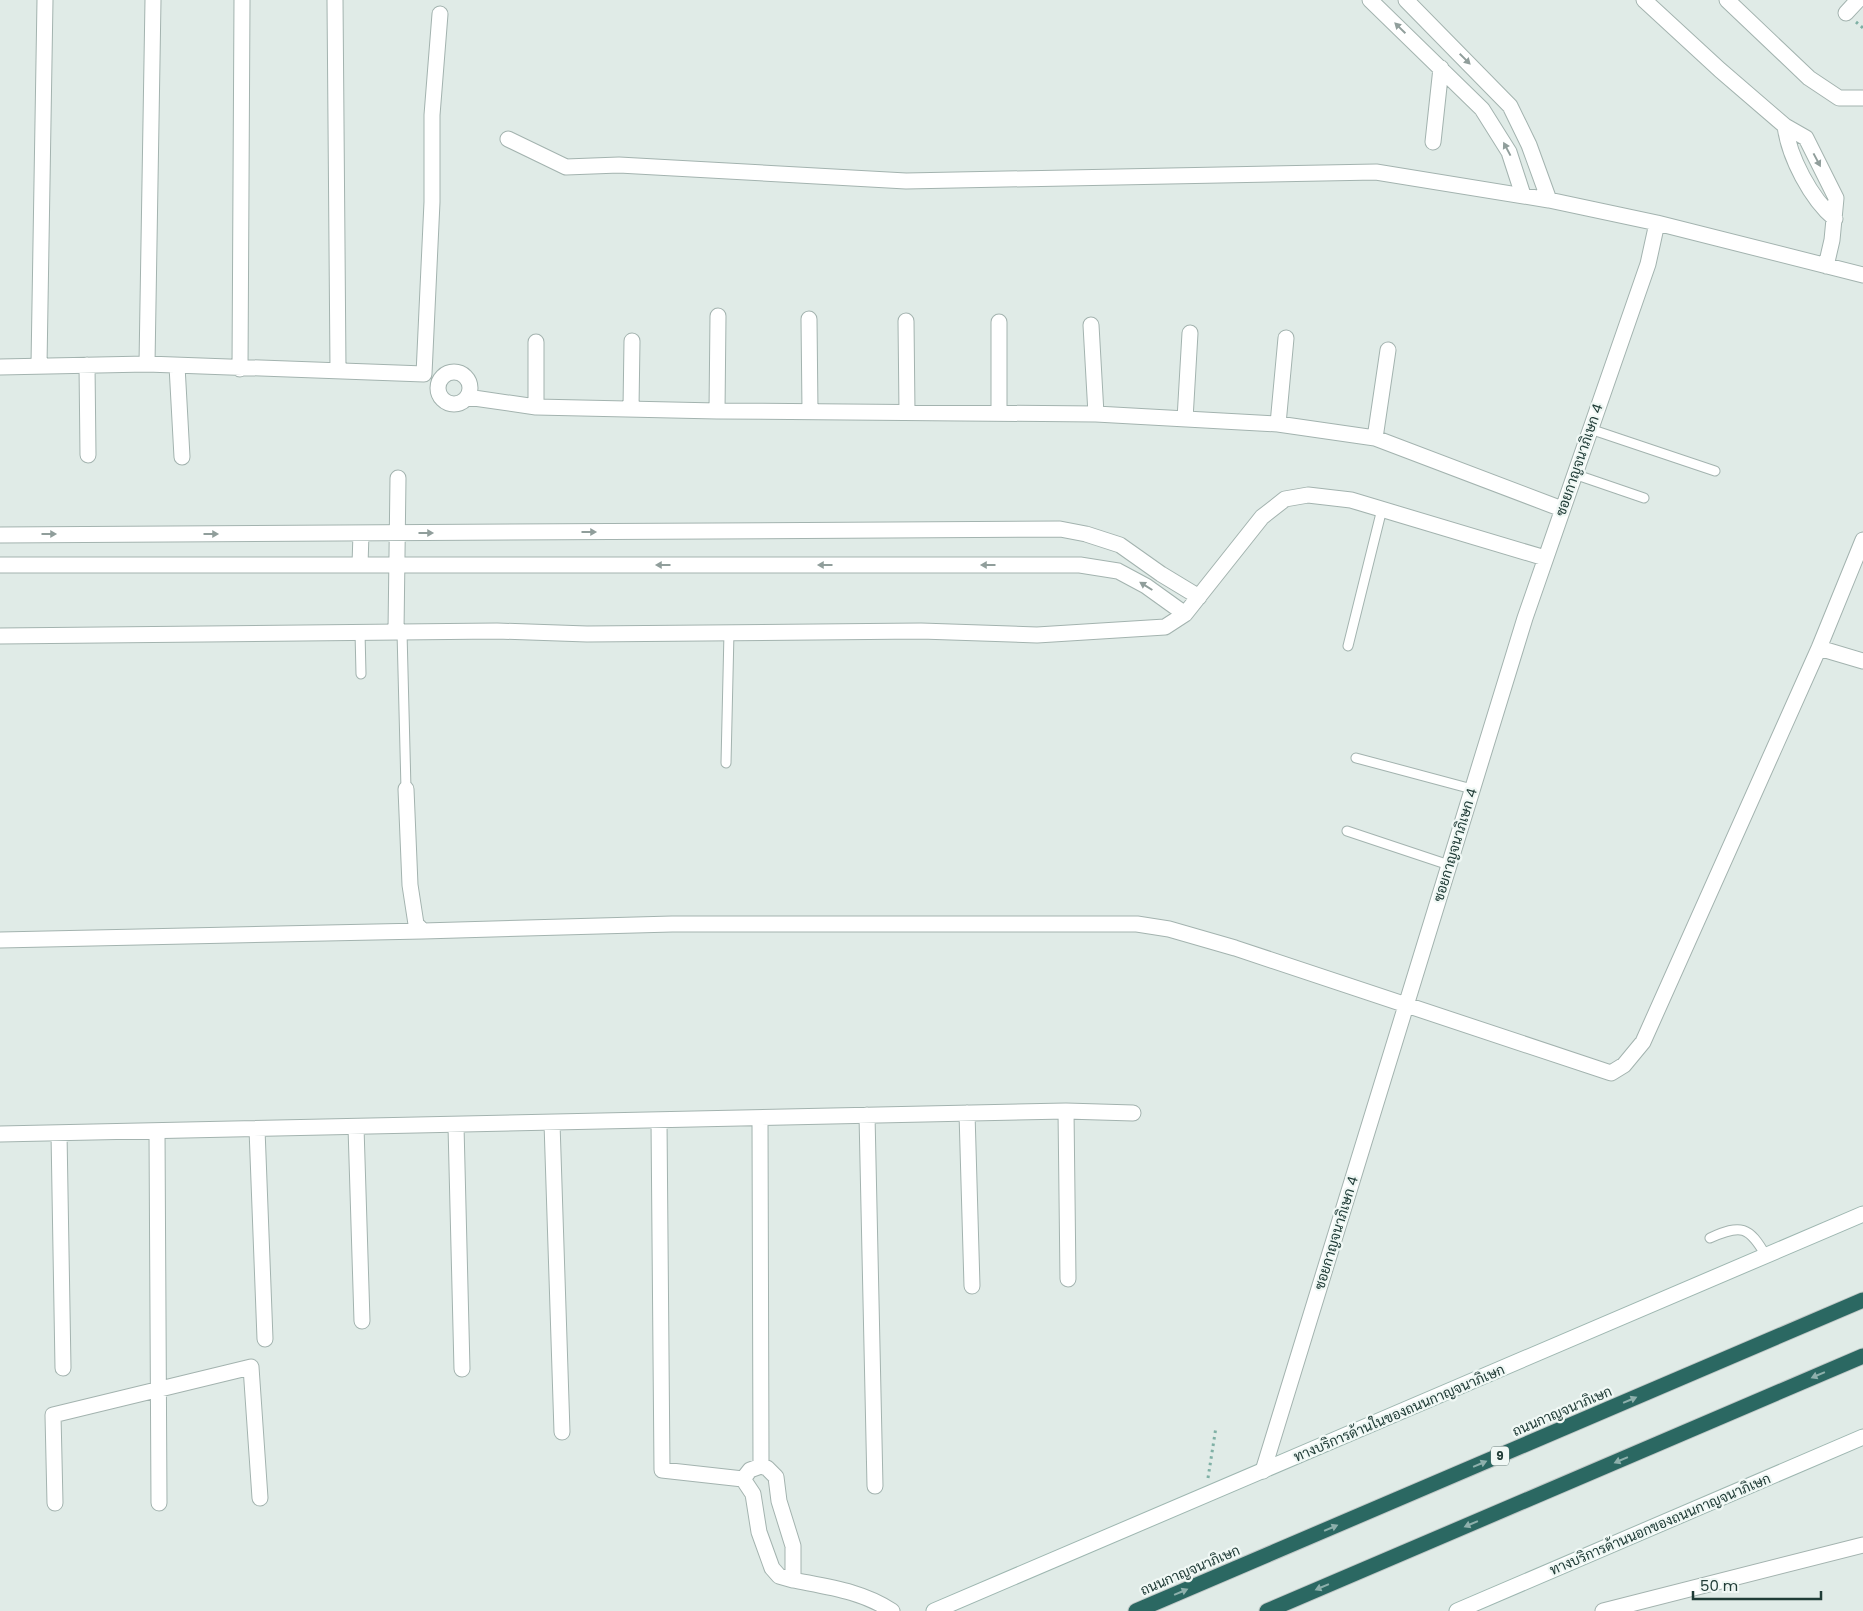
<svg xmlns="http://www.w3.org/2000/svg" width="1863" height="1611" font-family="Poppins,Sarabun,sans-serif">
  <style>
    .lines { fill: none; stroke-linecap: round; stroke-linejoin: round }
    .lane-casing { stroke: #a3b3af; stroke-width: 11 }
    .street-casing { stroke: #a3b3af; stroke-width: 17 }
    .secondary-casing { stroke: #9eb7b1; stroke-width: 17 }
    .highway-casing { stroke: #c1c8c7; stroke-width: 17 }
    .path { stroke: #7fb0a5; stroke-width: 3; stroke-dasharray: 2.5 4; stroke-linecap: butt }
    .lane { stroke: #fff; stroke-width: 9 }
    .street { stroke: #fff; stroke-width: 15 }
    .secondary { stroke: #fff; stroke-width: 15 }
    .highway { stroke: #2b6862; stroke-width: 15 }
    .oneway { fill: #909e9b }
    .oneway2 { fill: #8eb0ac }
    .labels { text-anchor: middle; stroke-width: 4.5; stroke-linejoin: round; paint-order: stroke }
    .shield { fill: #f0f8f5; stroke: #5e7470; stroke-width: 1 }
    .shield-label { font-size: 12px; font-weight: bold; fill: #203c37 }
    .street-label { font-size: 14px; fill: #203c37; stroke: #f0f8f5 }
  </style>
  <rect width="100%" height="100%" fill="#e0ebe7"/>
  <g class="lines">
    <defs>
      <path id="lane" d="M1590,429L1715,471
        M1574,474L1644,498
        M360,632L361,674
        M402,632L406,789
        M1348,646L1382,509
        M1356,758L1472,789
        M726,763L729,632
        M1347,831L1449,865
        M1710,1238C1741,1224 1749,1226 1766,1256"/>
      <path id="street" d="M335,0L338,369
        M1370,0L1482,109L1509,152L1523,195
        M1406,0L1510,106L1529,145L1549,200
        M1644,0L1720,70L1785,126L1806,138L1836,198L1832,240L1826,266
        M1727,0L1809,78L1839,98H1863
        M1846,13L1858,0
        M1785,126C1789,157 1811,199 1835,219
        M508,139L566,167L619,165L906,181L1376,172L1549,200L1657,223L1863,275
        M1433,142L1441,68
        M809,319L810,411
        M906,321L907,412
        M1091,325L1096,414
        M147,364L153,0
        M39,365L45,0
        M87,365L88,455
        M177,366L182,457
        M0,367L147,364L424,374L432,202V115L440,14
        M240,369L242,0
        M438 388a16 16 0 1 1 32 0a16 16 0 1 1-32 0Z
        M467,397L536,407L717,411L1096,414L1278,424L1375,438L1562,509
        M536,407V342
        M631,408L632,341
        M717,411L718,316
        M999,413V322
        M1185,419L1190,333
        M1278,424L1286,338
        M1375,438L1388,350
        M0,535L1060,529L1086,534L1120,545L1161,574L1199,597
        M0,565H1080L1118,571L1146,586L1185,614
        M360,565L361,533
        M396,631L398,478
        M0,636L497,631L587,634L921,631L1037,635L1165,627L1185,614L1262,517L1285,499L1308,495L1351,500L1545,558
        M1819,648L1863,661
        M406,789L410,885L416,924L423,931L672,924H1137L1169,929L1235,948L1611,1073L1624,1065L1643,1042L1819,648L1863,540
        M0,940L423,931
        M1066,1111L1068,1279
        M967,1113L972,1286
        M867,1115L875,1486
        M760,1118L761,1466
        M659,1121L662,1470L743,1479
        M552,1123L562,1432
        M456,1126L462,1369
        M356,1127L362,1321
        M257,1129L265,1339
        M157,1131L159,1503
        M59,1133L63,1368
        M0,1134L1066,1111L1133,1113
        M1263,1471L1525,618L1648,264L1657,223
        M743,1479L750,1470L761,1466L767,1468L776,1477L779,1501L793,1546V1580C828,1587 862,1591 892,1611
        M743,1479L753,1494L759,1532L772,1568L779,1576L793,1580
        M55,1503L53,1415L251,1367L260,1498
        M1603,1611L1863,1545"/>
      <path id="secondary" d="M934,1611L1863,1214
        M1457,1611L1863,1437"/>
      <path id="highway" d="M1136,1611L1863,1300
        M1267,1611L1863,1356"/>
    </defs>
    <!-- lane casing -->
    <use href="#lane" class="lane-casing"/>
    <!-- street casing -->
    <use href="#street" class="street-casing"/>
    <!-- secondary casing -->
    <use href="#secondary" class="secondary-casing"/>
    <!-- highway casing -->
    <use href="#highway" class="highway-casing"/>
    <!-- path -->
    <path class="path" d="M1856,22L1863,28
      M1208,1478L1216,1427"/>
    <!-- lane -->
    <use href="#lane" class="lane"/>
    <!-- street -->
    <use href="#street" class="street"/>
    <!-- secondary -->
    <use href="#secondary" class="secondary"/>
    <!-- highway -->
    <use href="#highway" class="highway"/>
  </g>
  <!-- one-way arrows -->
  <defs><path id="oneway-solid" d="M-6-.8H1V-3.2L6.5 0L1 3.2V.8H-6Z" transform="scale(1.25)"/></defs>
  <g class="oneway">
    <use href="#oneway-solid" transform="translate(1400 28) rotate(-136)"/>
    <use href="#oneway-solid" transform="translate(1465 59) rotate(45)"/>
    <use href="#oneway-solid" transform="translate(1507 149) rotate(-118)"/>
    <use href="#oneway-solid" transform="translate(1817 160) rotate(62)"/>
    <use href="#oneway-solid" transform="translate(589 532)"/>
    <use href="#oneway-solid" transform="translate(426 533)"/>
    <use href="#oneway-solid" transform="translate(49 534)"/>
    <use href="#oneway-solid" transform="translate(211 534)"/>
    <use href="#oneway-solid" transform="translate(663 565) rotate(180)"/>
    <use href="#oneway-solid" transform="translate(825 565) rotate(180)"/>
    <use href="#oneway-solid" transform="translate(988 565) rotate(180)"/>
    <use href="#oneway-solid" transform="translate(1146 586) rotate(-148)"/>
  </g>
  <g class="oneway2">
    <use href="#oneway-solid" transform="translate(1818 1375) rotate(157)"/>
    <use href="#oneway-solid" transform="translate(1630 1400) rotate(-23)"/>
    <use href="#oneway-solid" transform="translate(1621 1460) rotate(157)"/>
    <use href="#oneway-solid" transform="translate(1480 1464) rotate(-23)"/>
    <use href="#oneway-solid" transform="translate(1471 1524) rotate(157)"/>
    <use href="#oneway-solid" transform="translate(1331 1528) rotate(-23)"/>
    <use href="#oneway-solid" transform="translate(1322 1587) rotate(157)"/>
    <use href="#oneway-solid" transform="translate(1181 1592) rotate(-23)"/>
  </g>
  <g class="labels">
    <!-- shield labels -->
    <rect class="shield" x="1491" y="1446.5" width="18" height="19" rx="4"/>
    <g class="shield-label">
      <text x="1500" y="1460">9</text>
    </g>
    <!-- street labels -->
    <g class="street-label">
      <text transform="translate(1579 460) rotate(-71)" y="5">ซอยกาญจนาภิเษก 4</text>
      <text transform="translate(1455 845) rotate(-73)" y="5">ซอยกาญจนาภิเษก 4</text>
      <text transform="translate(1336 1233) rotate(-73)" y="5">ซอยกาญจนาภิเษก 4</text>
      <text transform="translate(1562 1411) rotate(-23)" y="5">ถนนกาญจนาภิเษก</text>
      <text transform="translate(1399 1413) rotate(-23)" y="5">ทางบริการด้านในของถนนกาญจนาภิเษก</text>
      <text transform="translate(1660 1524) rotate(-23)" y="5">ทางบริการด้านนอกของถนนกาญจนาภิเษก</text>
      <text transform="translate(1190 1570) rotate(-23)" y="5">ถนนกาญจนาภิเษก</text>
    </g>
  </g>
  <!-- scale -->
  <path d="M1693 1591v8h128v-8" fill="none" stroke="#203c37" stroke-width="2.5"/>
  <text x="1700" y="1591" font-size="15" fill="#203c37" stroke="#f0f8f5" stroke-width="4" paint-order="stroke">50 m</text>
</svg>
